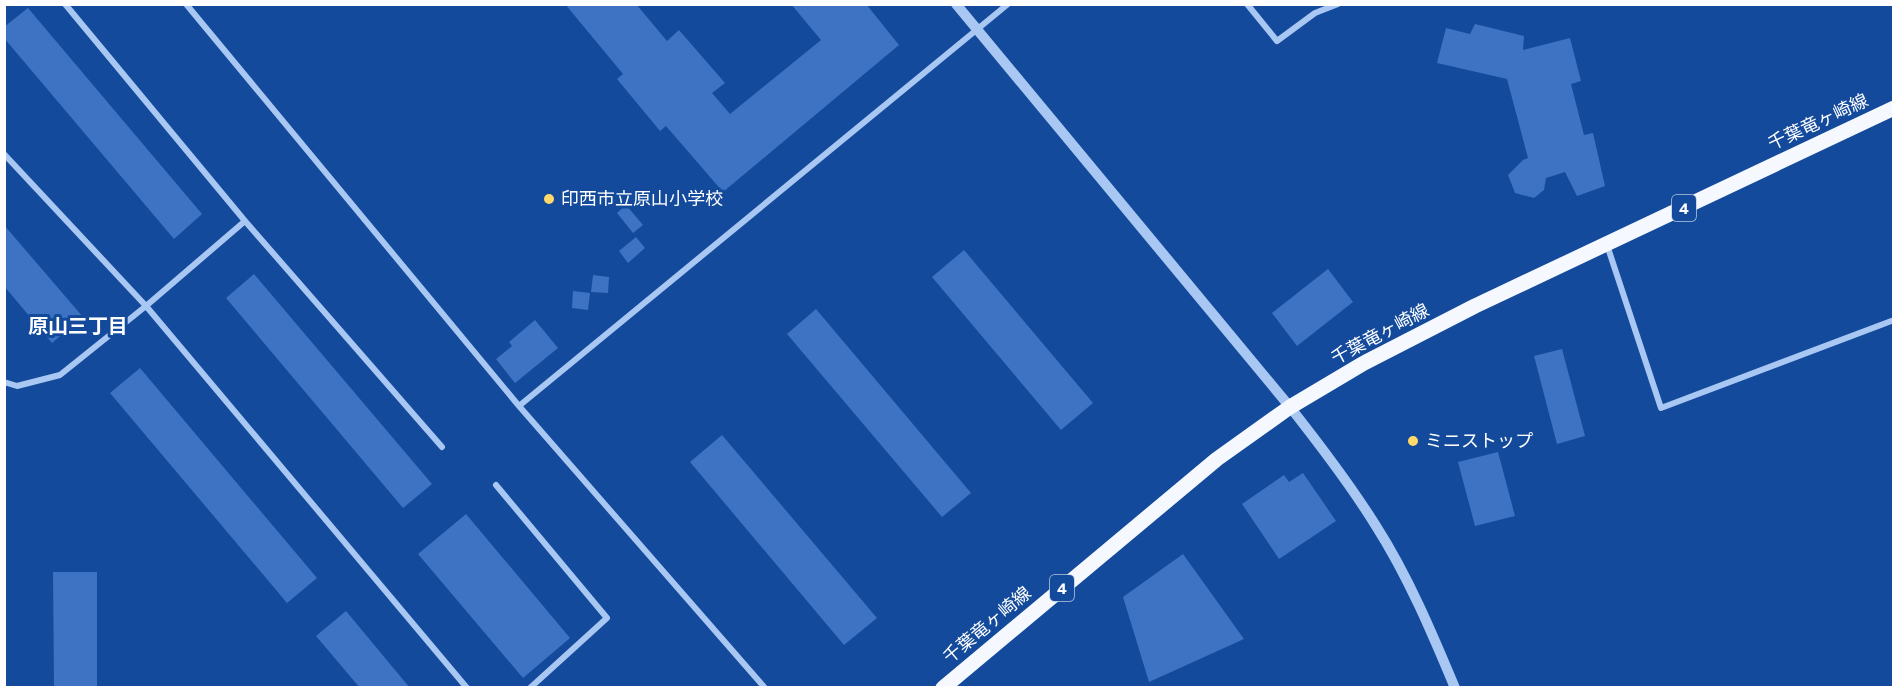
<svg xmlns="http://www.w3.org/2000/svg" width="1898" height="692" font-family="Commissioner,'Noto Sans JP',sans-serif">
  <style>
    .building { fill: #3d73c2 }
    .lines { fill: none; stroke-linecap: round; stroke-linejoin: round }
    .minor { stroke: #a9c7f3; stroke-width: 6 }
    .tertiary { stroke: #a9c7f3; stroke-width: 10 }
    .primary { stroke: #f5f8ff; stroke-width: 15 }
    .poi-dot { fill: #ffda6b; stroke: #144a9b; stroke-width: 2 }
    .labels { text-anchor: middle; stroke-width: 6; stroke-linejoin: round; paint-order: stroke }
    .shield { fill: #144a9b; stroke: #b8c9e1; stroke-width: 1.5 }
    .shield-label { font-size: 16px; font-weight: bold; fill: #fff }
    .street-label { font-size: 18px; fill: #fff; stroke: #144a9b }
    .poi-label { font-size: 18px; fill: #fff; stroke: #144a9b; text-anchor: start }
    .neighbourhood-label { font-size: 20px; font-weight: bold; fill: #fff; stroke: #144a9b }
  </style>
  <rect width="100%" height="100%" fill="#144a9b"/>
  <!-- building -->
  <path class="building" d="M565,4H636L667,41L679,30L725,83L712,93L730,114L821,40L791,4H866L899,45L723,192L666,126L660,131L617,79L623,74Z
    M28,8L202,214L174,239L4,38V27Z
    M1475,24L1524,36L1523,50L1570,38L1581,81L1571,84L1584,135L1593,133L1605,186L1577,196L1565,172L1546,178L1544,190L1534,198L1515,193L1508,175L1523,160L1528,158L1507,79L1437,63L1446,28L1470,34Z
    M626,205L643,225L633,233L617,213Z
    M4,225L83,317L52,343L4,286Z
    M636,237L645,248L628,263L619,251Z
    M964,250L1093,403L1061,430L932,277Z
    M1328,269L1353,302L1297,346L1272,313Z
    M254,274L432,484L403,508L226,298Z
    M593,275L609,277L608,293L591,292Z
    M573,291L590,293L588,310L572,308Z
    M816,309L971,493L942,517L787,334Z
    M535,320L558,348L515,383L496,359L512,346L509,342Z
    M1562,349L1585,436L1557,444L1534,356Z
    M140,368L317,578L287,603L110,393Z
    M722,435L877,618L844,645L690,462Z
    M1498,452L1515,516L1475,526L1458,462Z
    M1303,473L1336,521L1279,559L1242,504L1284,475L1289,482Z
    M466,514L570,638L523,678L418,554Z
    M1183,554L1244,639L1149,682L1123,597Z
    M53,572H97V688H54Z
    M346,611L410,688H360L316,636Z"/>
  <g class="lines">
    <!-- minor -->
    <path class="minor" d="M65,4L245,221
      M186,4L519,406L765,688
      M1247,4L1277,41L1315,13L1338,4
      M4,154L146,306L245,221L442,447
      M1607,245L1661,408L1894,320
      M4,382L17,386L60,375L146,306L467,688
      M519,406L1008,4
      M496,485L607,618L530,688"/>
    <!-- tertiary -->
    <path class="tertiary" d="M956,4L1290,407C1320,445 1350,484 1376,526C1408,576 1432,633 1455,688"/>
    <!-- primary -->
    <path class="primary" d="M943,688L1217,459L1290,407L1364,363L1475,306L1894,108"/>
  </g>
  <!-- markers -->
  <g class="poi-dot">
    <circle cx="549" cy="199" r="6"/>
    <circle cx="1413" cy="441" r="6"/>
  </g>
  <g class="labels">
    <!-- shield labels -->
    <g class="shield">
      <rect x="1672" y="195" width="24" height="26" rx="4.5"/>
      <rect x="1050" y="575" width="24" height="26" rx="4.5"/>
    </g>
    <g class="shield-label">
      <text x="1684" y="214">4</text>
      <text x="1062" y="594">4</text>
    </g>
    <!-- street labels -->
    <g class="street-label">
      <text transform="translate(1818 122) rotate(-25)" y="6">千葉竜ヶ崎線</text>
      <text transform="translate(1380 334) rotate(-28)" y="6">千葉竜ヶ崎線</text>
      <text transform="translate(987 625) rotate(-40)" y="6">千葉竜ヶ崎線</text>
    </g>
    <!-- poi labels -->
    <g class="poi-label">
      <text x="561" y="205">印西市立原山小学校</text>
      <text x="1425" y="447">ミニストップ</text>
    </g>
    <!-- neighbourhood labels -->
    <g class="neighbourhood-label">
      <text x="78" y="333">原山三丁目</text>
    </g>
  </g>
  <!-- border -->
  <rect width="1898" height="692" fill="none" stroke="#ffffff" stroke-width="12"/>
</svg>
